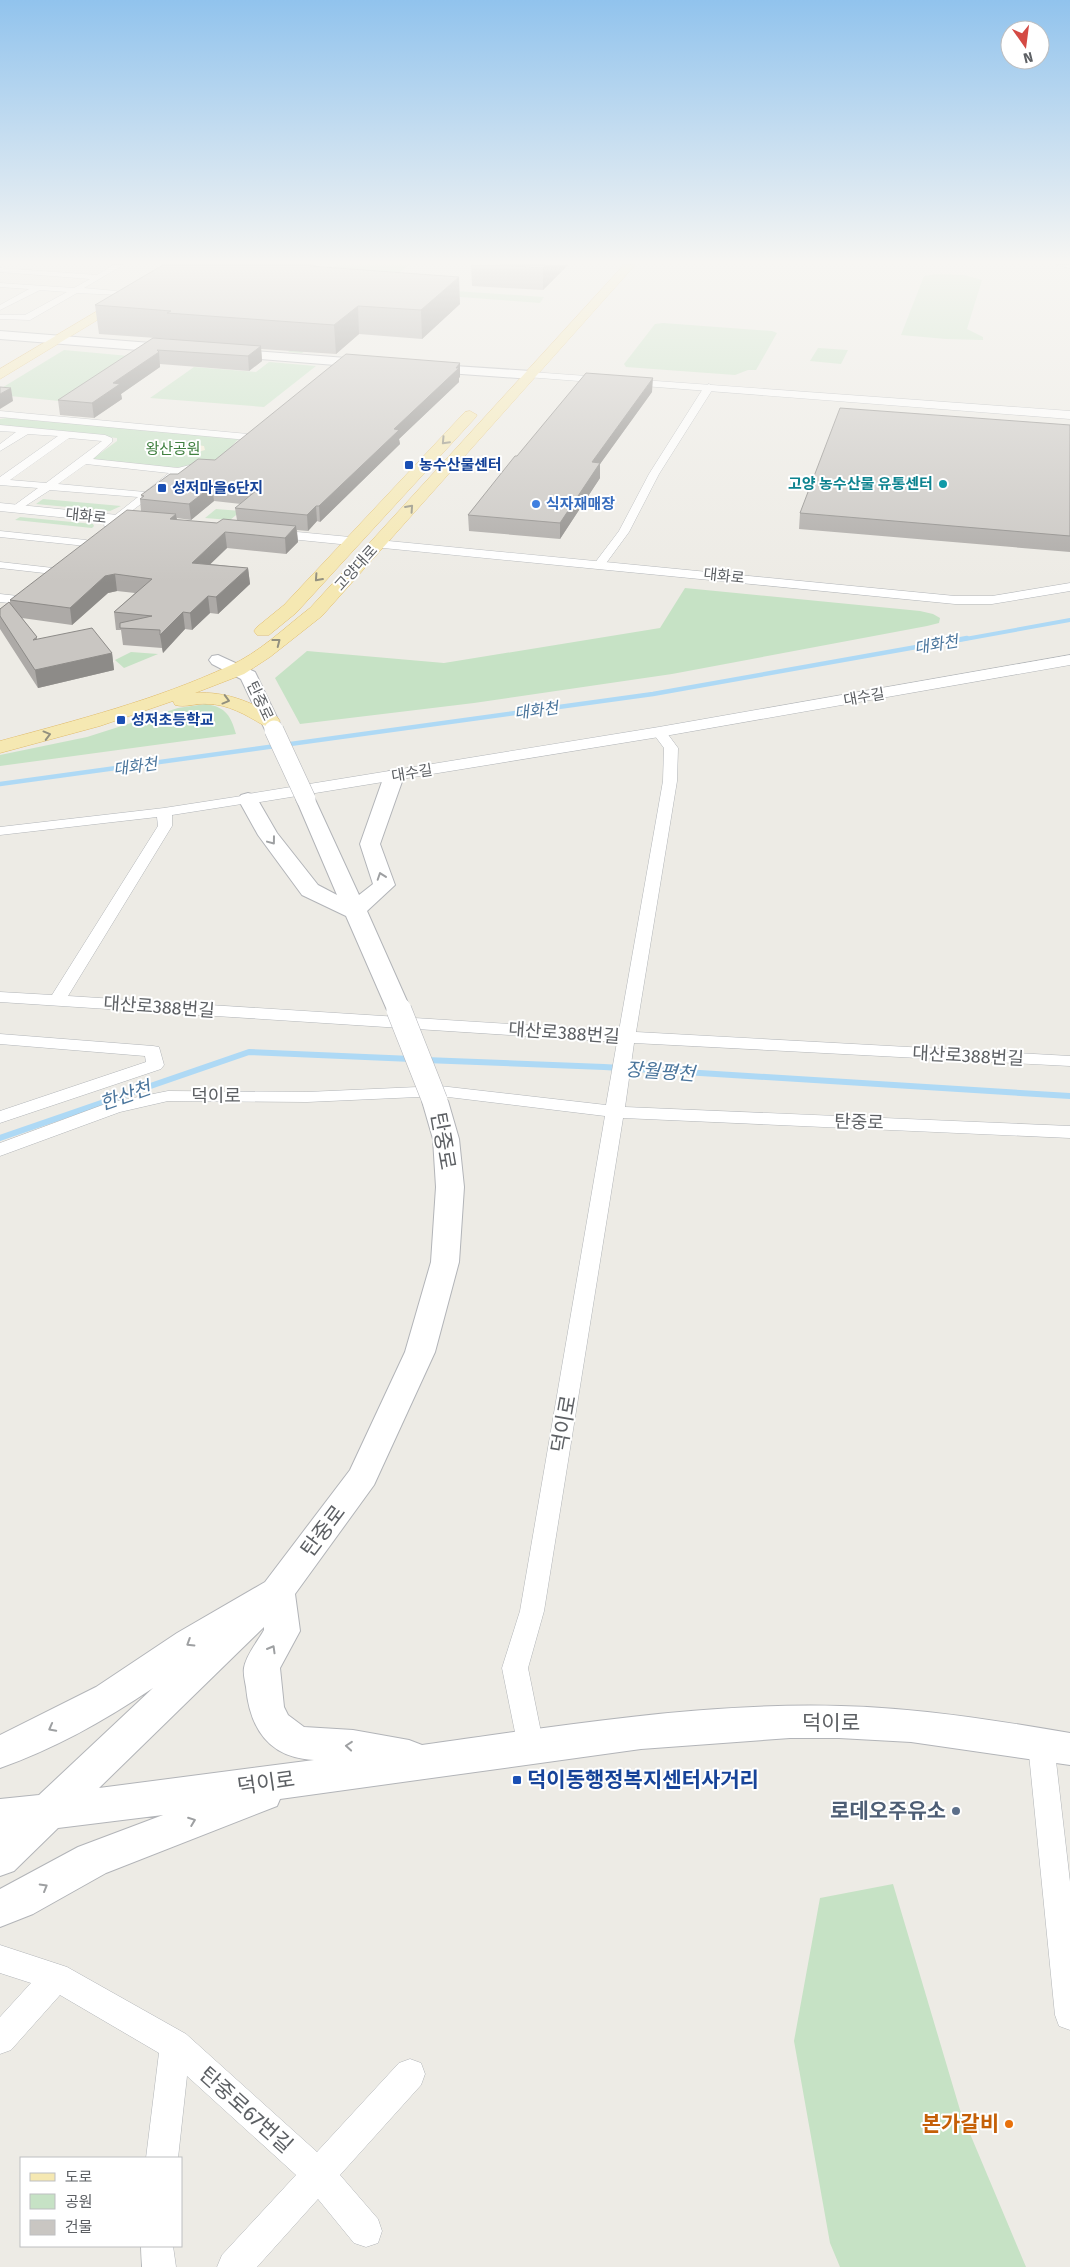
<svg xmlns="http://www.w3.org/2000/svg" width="1070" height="2267" font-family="'Fira Sans','Noto Sans KR',sans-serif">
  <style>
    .green { fill: #c6e2c5 }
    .sand { fill: #f6eed8 }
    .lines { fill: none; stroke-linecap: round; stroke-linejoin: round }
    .stream-far2 { stroke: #aed9f5; stroke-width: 4 }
    .stream-far1 { stroke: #aed9f5; stroke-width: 4.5 }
    .stream { stroke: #aed9f5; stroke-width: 6 }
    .minor-casing { stroke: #b2b5b8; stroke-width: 1 }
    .tertiary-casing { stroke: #b2b5b8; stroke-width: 1 }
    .secondary-casing { stroke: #b2b4b8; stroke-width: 2 }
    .primary-casing { stroke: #e0bb6b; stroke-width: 1 }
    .minor { fill: #fff; fill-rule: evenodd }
    .tertiary { fill: #fff; fill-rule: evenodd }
    .secondary { fill: #fff; fill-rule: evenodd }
    .primary { fill: #f5e8b2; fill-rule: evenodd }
    .secondary-bridge-far1-casing { stroke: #b2b4b8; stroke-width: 20; stroke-linecap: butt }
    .secondary-bridge-casing { stroke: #b2b4b8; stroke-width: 26; stroke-linecap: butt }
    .secondary-bridge-far1 { stroke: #fff; stroke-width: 19 }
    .secondary-bridge { stroke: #fff; stroke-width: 25 }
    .wall { fill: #adaaa7; fill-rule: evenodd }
    .shaded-wall { fill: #8d8b88 }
    .building { fill: #c9c6c2; stroke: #8d8b88 }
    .oneway { stroke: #92907f }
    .oneway2 { stroke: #9ea0a2 }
    .transit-dot { fill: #1a4fb4; stroke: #fff; stroke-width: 2 }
    .culture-dot { fill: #0f9aa8; stroke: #fff; stroke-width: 2 }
    .shop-dot { fill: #3f7fe0; stroke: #fff; stroke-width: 2 }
    .service-dot { fill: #5c6f8a; stroke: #fff; stroke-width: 2 }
    .food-dot { fill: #e8710a; stroke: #fff; stroke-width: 2 }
    .labels { text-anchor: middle; stroke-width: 4; stroke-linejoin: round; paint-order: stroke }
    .far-park-label { font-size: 15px; fill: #408040; stroke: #fff }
    .far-transit-label { font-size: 15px; font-weight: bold; fill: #164399; stroke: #fff; text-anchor: start }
    .far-culture-label { font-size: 15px; font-weight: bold; fill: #0d838f; stroke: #fff; text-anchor: end }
    .far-shop-label { font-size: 15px; font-weight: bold; fill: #366cbe; stroke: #fff; text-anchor: start }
    .far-street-label { font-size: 15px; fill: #5d6064; stroke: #fff }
    .far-water-label { font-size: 16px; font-style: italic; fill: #4a759c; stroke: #fff }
    .street-label { font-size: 18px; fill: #5d6064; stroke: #fff }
    .water-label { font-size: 19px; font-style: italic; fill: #4a759c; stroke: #fff }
    .near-street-label { font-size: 21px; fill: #5d6064; stroke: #fff }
    .near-transit-label { font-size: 21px; font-weight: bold; fill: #164399; stroke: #fff; text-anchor: start }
    .near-service-label { font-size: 21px; font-weight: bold; fill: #4e5e75; stroke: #fff; text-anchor: end }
    .near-food-label { font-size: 21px; font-weight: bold; fill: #c56008; stroke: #fff; text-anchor: end }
  </style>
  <rect width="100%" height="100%" fill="#edebe5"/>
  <!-- green -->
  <path class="green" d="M337,265H409L383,286L544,297L540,303L381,291L302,353L288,352L363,291L314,281Z
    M937,274L964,275L982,280L967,329L983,337V340L946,339L901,335L924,276Z
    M663,323L772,331L777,333L756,370H748L735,375L626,367L624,364L655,324Z
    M818,348L848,350L841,364L810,361Z
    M64,350L129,356L59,401L0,395V389Z
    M269,362L316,366L264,407L150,398L194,367L256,372Z
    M7,418L240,438C234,443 229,450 223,455C191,478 128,463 91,460L117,441V438L0,426V419Z
    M43,499L121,506L110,511L36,504Z
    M216,509L241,511L230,520L205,518Z
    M20,517L93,524L94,526L92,528L15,520Z
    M685,588L920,611L933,614L940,618L939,623L927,626L672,674L474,703L300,724L275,678L307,651L444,663L660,628Z
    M131,652L158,654L124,668L115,660Z
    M206,704C226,707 231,716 236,734L0,766V755L87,737L178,708Z
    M893,1884L960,2110L1026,2267H840L830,2243L794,2041L820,1898Z"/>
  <!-- sand -->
  <path class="sand" d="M191,444L204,446L205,450L188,455L173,451L176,446Z"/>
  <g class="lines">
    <!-- stream-far2 -->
    <path class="stream-far2" d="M960,640L1070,620"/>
    <!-- stream-far1 -->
    <path class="stream-far1" d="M0,784L653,694L967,638"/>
    <!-- stream -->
    <path class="stream" d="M425,1060L604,1067L1070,1096
      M0,1138L249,1052L412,1059"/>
    <defs>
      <path id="minor" d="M113,265H123L84,288L116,291L120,293L119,295L77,293L30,320L0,319V315H25L67,292L40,290L0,310V305L29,289L0,287V283L74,288L90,279L0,272V268L97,275Z
        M1057,265H1070V268Z
        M709,384L714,387L659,474L629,532L604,566H596L594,564L619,531L649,474L704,387Z
        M0,411L248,434L253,437L248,440L0,417Z
        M0,425L105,435L112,438V442L93,459L178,468L209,460L214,463L213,465L182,473L109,528L105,527L104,525L105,523L138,497L50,490L16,512L12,511V507L38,488L0,485V477L58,436L28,434L0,451V444L16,432L0,431ZM69,438L102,441L46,483L10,480ZM86,464L169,473L145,492L58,484Z
        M0,531L86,540L92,543L86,546L0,537Z
        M0,562L53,568L59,571L53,574L0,568Z
        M0,594L18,596L24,600L18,604L0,602Z
        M659,728L664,729L678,748L677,781L636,1032L1070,1056V1066L634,1043L625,1107L1070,1126V1138L623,1118L544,1611L528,1668L544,1747L540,1755L531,1759L522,1755L518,1747L502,1668L520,1611L605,1116L440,1096L307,1102L168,1101L120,1112L0,1156V1143L108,1103L168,1091L307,1092L440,1086L606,1105L617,1042L0,1002V992L52,995L158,826L157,817L0,835V827L164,808L248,795L255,799L248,803L172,815V826L68,996L619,1031L663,781L664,748L652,732Z
        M0,1034L153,1046L159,1047L164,1065L161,1069L0,1123V1111L146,1062L145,1056L0,1044Z
        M1041,1732L1050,1736L1054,1744L1070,1882V2030L1059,2026L1055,2015L1028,1744L1032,1736Z
        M0,1945L67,1967L186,2034L317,2152L399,2063L410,2059L421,2063L425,2074L421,2085L340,2175L378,2219L382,2231L378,2243L366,2247L354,2243L318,2199L257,2267H217L222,2255L296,2175L187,2076L178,2158H146L159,2053L60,1995L11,2050L0,2054V2017L31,1983L0,1973Z
        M141,2246H173L176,2267H142Z"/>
      <path id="tertiary" d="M531,372L1070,411V419L527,377L525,375Z
        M0,503L147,518L154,522L147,526L0,511Z
        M265,529L350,537L357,541L350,545L260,536L258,533Z
        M378,540L955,596H992L1070,583V591L992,604H955L373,547L371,544L373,541Z
        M1070,655V665L659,737L248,804L242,803L239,799L242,795L248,794L659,727Z"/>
      <path id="secondary" d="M0,331L176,345L182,349L176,353L0,339Z
        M228,349L373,360L379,364L373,368L224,356L222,353L224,350Z
        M424,364L531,371L537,375L531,379L420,371L418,368L420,365Z
        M218,655L255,672L283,730L281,734L274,736L267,734L241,679L212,664L209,660L212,656Z
        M394,770L401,772L404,776L380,844L395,885L367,911L411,1010L407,1015L399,1017L391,1015L387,1010L346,916L302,895L258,835L238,799L241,795L248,793L255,795L277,833L318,885L337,895L296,799L299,795L306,793L313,795L359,895L373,884L360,844L384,776L387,772Z
        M435,1093L444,1096L448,1101L459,1139L464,1187L459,1262L435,1352L374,1485L295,1594L300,1631L280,1668L284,1707L288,1715L304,1727L353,1730L409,1740L422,1745C560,1726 701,1702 841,1706C918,1708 994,1720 1070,1733V1765L911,1742L839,1738H790L641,1749L280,1799L277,1806L106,1873L33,1914L0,1927V1889L78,1847L163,1815L58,1828L14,1871L0,1876V1799L39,1795L153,1688C106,1720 54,1749 0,1768V1735L96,1687L177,1633L265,1582L350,1470L405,1352L431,1262L436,1187L433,1139L422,1101L426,1096ZM264,1627V1630C258,1641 246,1655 244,1668C243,1674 245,1681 246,1687C250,1730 270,1758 314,1760L99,1788Z"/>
      <path id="primary" d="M175,265H188L0,379V369Z
        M624,265H635L322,616L270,657L244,674L195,693C226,691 251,702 277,717L280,721L277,725L270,727L263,725C246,715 228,704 207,704C196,703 186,708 175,705L173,701L100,726L0,753V741C77,720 156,700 229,666C259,653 284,628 310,608Z
        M470,411L477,415L475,418L296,613L269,635H257L254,631L257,627L284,605L465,412Z"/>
    </defs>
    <!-- minor casing -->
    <use href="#minor" class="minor-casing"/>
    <!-- tertiary casing -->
    <use href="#tertiary" class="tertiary-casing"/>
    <!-- secondary casing -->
    <use href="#secondary" class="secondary-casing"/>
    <!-- primary casing -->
    <use href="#primary" class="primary-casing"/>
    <!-- minor -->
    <use href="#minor" class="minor"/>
    <!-- tertiary -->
    <use href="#tertiary" class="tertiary"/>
    <!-- secondary -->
    <use href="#secondary" class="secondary"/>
    <!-- primary -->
    <use href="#primary" class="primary"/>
    <defs>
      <path id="secondary-bridge-far1" d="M274,730L306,799"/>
      <path id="secondary-bridge" d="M399,1010L435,1101"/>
    </defs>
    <!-- secondary-bridge-far1 casing -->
    <use href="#secondary-bridge-far1" class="secondary-bridge-far1-casing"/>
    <!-- secondary-bridge casing -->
    <use href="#secondary-bridge" class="secondary-bridge-casing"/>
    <!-- secondary-bridge-far1 -->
    <use href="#secondary-bridge-far1" class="secondary-bridge-far1"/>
    <!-- secondary-bridge -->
    <use href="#secondary-bridge" class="secondary-bridge"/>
  </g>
  <!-- wall -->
  <path class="wall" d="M163,265H316V266L460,304L422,339L359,334L336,354L261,349L262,361L249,371L160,364V367L121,394L122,399L94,418L60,415L58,400L170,340V339L99,334L95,305Z
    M471,265H568L543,290L472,286Z
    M460,377L459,378V382L399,439L400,444L320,522L317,521L308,531L297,530L298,542L286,554L227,548L210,564L248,568L250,584L218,614L210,613L192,630L185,629L163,653L162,648L123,645L121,630H116L114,612L135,593L117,591L108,593L72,625L22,618L37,637V640L112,653L114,670L38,688L0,629V609L10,602V600L141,511L140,499L142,498L141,495L178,474L215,460ZM214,501L241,504L235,508L237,520L217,523L177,520V518L191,520Z
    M652,392L600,464V478L560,539L469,531L468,515L517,456Z
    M1070,425V552L799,529L800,513Z"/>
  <!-- shaded-wall -->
  <path class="shaded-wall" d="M546,265H568L543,290V268Z
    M459,277L460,304L422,339L421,310Z
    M358,306L359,334L336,354L334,325Z
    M261,346L262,361L249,371L248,356Z
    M159,352L160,367L121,394L122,399L94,418L92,403L113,383Z
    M460,363V377L459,378V382L399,439L400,444L320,522L319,506L394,429Z
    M653,378L652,392L600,464V478L560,539V523L592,462Z
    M11,388L13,401L0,409V394Z
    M212,486L214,501L191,520L189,504Z
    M316,506L317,521L308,531L307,515Z
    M176,514L178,530L170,519Z
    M296,526L298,542L286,554L285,538Z
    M225,532L227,548L194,580L192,563Z
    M248,568L250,584L218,614L216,597Z
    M115,574L117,591L108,593L72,625L70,608L105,576Z
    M208,596L210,613L192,630L190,613Z
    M183,612L185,629L163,653L160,635Z
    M112,653L114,670L38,688L35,670Z"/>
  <!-- building -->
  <path class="building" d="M163,265H311L310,266L459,277L421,310L358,306L334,325L167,313L171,311L95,305Z
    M499,265H546L543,268Z
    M153,338L261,346L248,356L157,350L159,352L113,383L120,384L92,403L58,400Z
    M346,354L460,363L456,368H459L394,429L399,430L319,506H316L307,515L235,508L257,490L212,486L189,504L140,499L144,496L141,495L170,474H178L198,459L215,460Z
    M586,373L653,378L592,462L600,463L560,523L468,515L515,456H517Z
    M0,387L11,388L0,394Z
    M840,408L1070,425V536L800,513Z
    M127,510L176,514L170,519L217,523L223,519L296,526L285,538L225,532L192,563L248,568L216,597L208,596L190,613L183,612L160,635V630L120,628V623L152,616L114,612L152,579L115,574L105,576L70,608L10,600Z
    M9,602L37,637L33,640L92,628L112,653L35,670L0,616V609Z"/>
  <!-- one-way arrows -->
  <defs><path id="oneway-chevron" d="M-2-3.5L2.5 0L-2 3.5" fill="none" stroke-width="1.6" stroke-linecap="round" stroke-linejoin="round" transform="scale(1.25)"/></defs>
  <g class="oneway">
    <use href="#oneway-chevron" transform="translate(445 441) rotate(133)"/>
    <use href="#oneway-chevron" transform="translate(410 508) rotate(-48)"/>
    <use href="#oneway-chevron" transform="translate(318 578) rotate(132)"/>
    <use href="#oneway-chevron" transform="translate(277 642) rotate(-38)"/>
    <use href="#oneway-chevron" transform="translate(226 700) rotate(15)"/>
    <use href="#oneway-chevron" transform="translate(47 735) rotate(-15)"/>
  </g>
  <g class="oneway2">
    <use href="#oneway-chevron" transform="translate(272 841) rotate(53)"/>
    <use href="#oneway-chevron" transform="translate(381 876) rotate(-109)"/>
    <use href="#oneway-chevron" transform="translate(190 1643) rotate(148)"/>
    <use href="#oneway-chevron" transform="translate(272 1649) rotate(-60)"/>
    <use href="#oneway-chevron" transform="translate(52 1728) rotate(152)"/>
    <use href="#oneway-chevron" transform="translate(349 1746) rotate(-175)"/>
    <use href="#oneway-chevron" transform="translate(192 1821) rotate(-21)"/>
    <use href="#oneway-chevron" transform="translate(44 1887) rotate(-30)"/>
  </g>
  <!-- sky -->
  <linearGradient id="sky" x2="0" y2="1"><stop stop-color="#91c3ed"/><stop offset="0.45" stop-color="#f7f6f3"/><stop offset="1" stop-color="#f7f6f3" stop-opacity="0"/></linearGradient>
  <rect width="1070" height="583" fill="url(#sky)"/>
  <!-- markers -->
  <g class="transit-dot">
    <rect x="404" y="460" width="10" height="10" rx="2.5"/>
    <rect x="157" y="483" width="10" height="10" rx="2.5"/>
    <rect x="116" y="715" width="10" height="10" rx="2.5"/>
    <rect x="512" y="1775" width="10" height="10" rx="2.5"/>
  </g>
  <circle class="culture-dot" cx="943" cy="484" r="5"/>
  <circle class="shop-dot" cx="536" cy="504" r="5"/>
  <circle class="service-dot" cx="956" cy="1811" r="5"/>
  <circle class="food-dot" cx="1009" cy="2124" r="5"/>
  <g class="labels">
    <!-- far-park labels -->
    <g class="far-park-label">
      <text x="173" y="454">왕산공원</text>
    </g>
    <!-- far-transit labels -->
    <g class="far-transit-label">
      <text x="419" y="470">농수산물센터</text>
      <text x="172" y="493">성저마을6단지</text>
      <text x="131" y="725">성저초등학교</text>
    </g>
    <!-- far-culture labels -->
    <g class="far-culture-label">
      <text x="933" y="489">고양 농수산물 유통센터</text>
    </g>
    <!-- far-shop labels -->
    <g class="far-shop-label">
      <text x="546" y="509">식자재매장</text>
    </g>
    <!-- far-street labels -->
    <g class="far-street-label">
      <text transform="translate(86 516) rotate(6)" y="5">대화로</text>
      <text transform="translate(356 568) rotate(-48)" y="5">고양대로</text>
      <text transform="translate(724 576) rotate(6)" y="5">대화로</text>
      <text transform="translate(864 697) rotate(-10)" y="5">대수길</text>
      <text transform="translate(260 701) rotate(65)" y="5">탄중로</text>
      <text transform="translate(412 773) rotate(-9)" y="5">대수길</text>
    </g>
    <!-- far-water labels -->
    <g class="far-water-label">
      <text transform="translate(936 644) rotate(-10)" y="6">대화천</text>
      <text transform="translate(536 710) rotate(-8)" y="6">대화천</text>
      <text transform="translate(135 766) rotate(-8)" y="6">대화천</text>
    </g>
    <!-- street labels -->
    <g class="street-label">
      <text transform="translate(159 1007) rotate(4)" y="6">대산로388번길</text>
      <text transform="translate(564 1033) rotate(4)" y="6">대산로388번길</text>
      <text transform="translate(968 1056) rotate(3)" y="6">대산로388번길</text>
      <text x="216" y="1102">덕이로</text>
      <text transform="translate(859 1122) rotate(2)" y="6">탄중로</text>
    </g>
    <!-- water labels -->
    <g class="water-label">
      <text transform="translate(660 1071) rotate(4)" y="7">장월평천</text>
      <text transform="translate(125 1095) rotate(-19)" y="7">한산천</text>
    </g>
    <!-- near-street labels -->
    <g class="near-street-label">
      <text transform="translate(443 1141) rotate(80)" y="7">탄중로</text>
      <text transform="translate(564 1424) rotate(-80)" y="7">덕이로</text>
      <text transform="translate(323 1531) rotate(-53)" y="7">탄중로</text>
      <text x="831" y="1730">덕이로</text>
      <text transform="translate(266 1783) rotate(-8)" y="7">덕이로</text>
      <text transform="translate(246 2110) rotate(42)" y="7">탄중로67번길</text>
    </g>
    <!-- near-transit labels -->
    <g class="near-transit-label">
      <text x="527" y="1787">덕이동행정복지센터사거리</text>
    </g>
    <!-- near-service labels -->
    <g class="near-service-label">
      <text x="946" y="1818">로데오주유소</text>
    </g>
    <!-- near-food labels -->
    <g class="near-food-label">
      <text x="999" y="2131">본가갈비</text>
    </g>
  </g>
  <!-- legend -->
  <rect x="20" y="2157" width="162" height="90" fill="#ffffff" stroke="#bebfc1"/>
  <rect x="30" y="2173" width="25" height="8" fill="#f5e8b2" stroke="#bebfc1"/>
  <text x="65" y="2182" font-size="15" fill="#5d6064">도로</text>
  <rect x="30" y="2194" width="25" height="15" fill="#c6e2c5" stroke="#bebfc1"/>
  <text x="65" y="2207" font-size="15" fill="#5d6064">공원</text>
  <rect x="30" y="2220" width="25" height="15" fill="#c9c6c2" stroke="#bebfc1"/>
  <text x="65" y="2232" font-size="15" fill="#5d6064">건물</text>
  <!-- north arrow -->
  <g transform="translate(1025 45) rotate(166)"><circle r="24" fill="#ffffff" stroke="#bebfc1"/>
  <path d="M0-4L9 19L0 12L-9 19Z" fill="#d44a44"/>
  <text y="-8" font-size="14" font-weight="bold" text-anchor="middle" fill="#5d6064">N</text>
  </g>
</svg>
